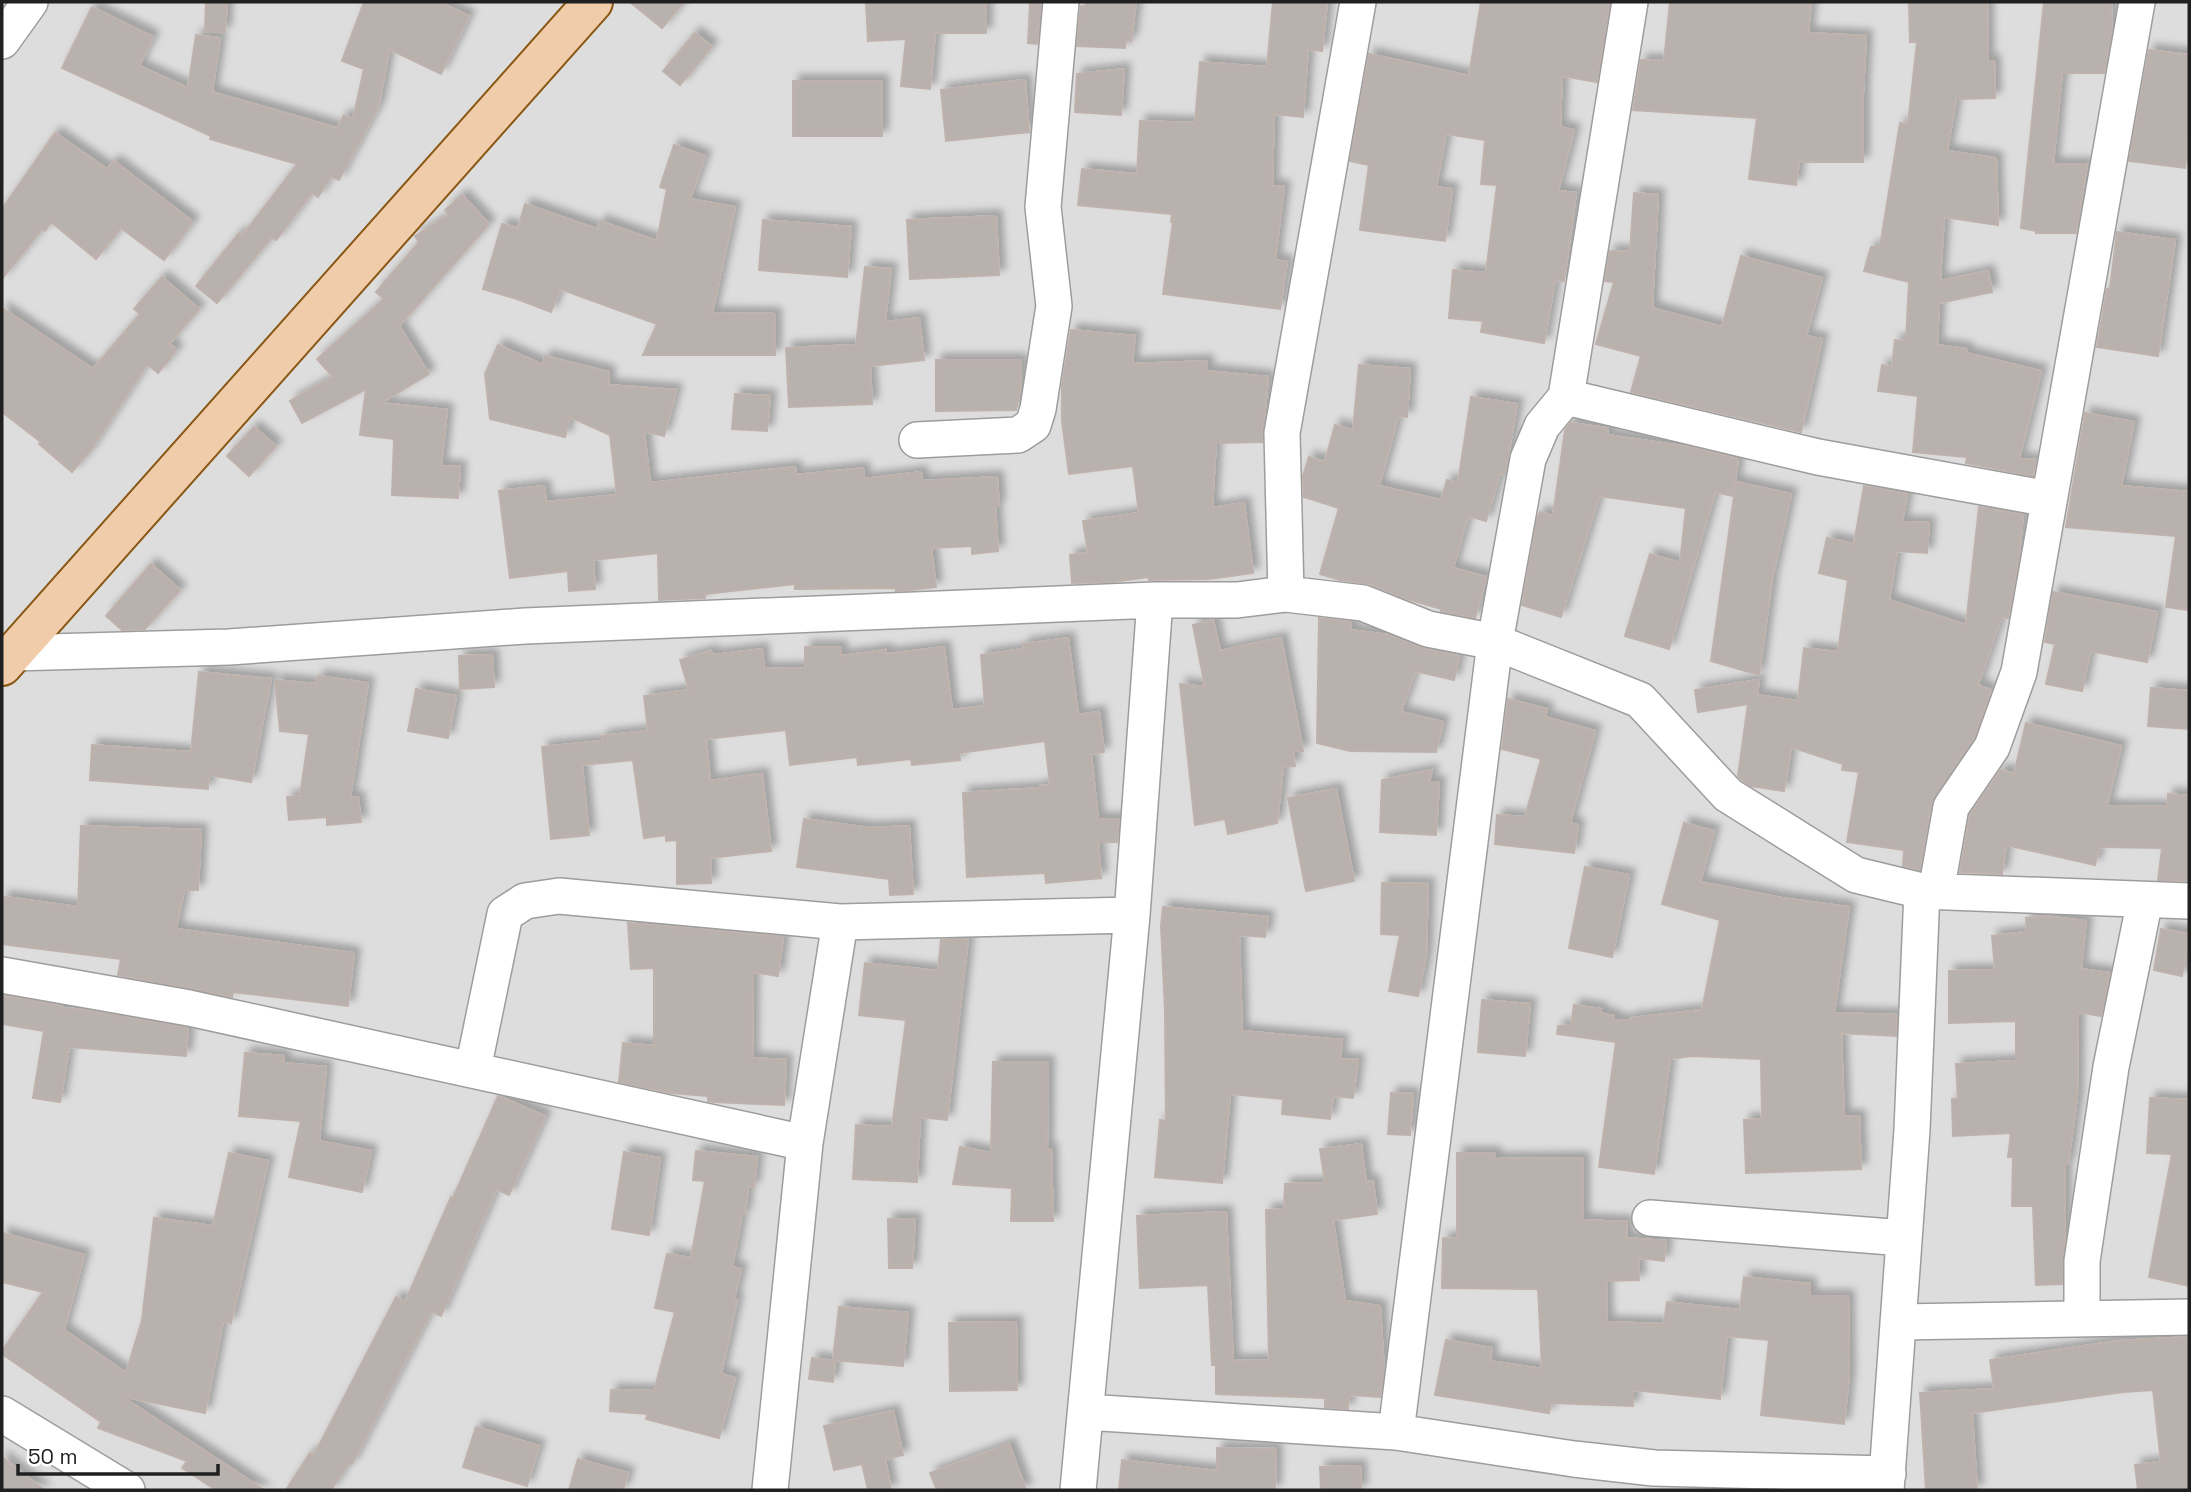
<svg xmlns="http://www.w3.org/2000/svg" width="2191" height="1492" font-family="'Space Grotesk',sans-serif">
  <style>
    .residential { fill: #dedddd }
    .building { fill: #b8b1ae; stroke: #bfb2ac; stroke-width: 2; filter: url(#shadow) }
    .lines { fill: none; stroke-linecap: round; stroke-linejoin: round }
    .minor-casing { stroke: #9d9d9d; stroke-width: 38 }
    .major-casing { stroke: #895712; stroke-width: 42 }
    .minor { stroke: #fff; stroke-width: 35 }
    .major { stroke: #f1ccab; stroke-width: 38 }
  </style>
  <defs>
    <filter id="shadow"><feDropShadow dx="6" dy="-6" stdDeviation="3.5" flood-color="#0004"/></filter>
  </defs>
  <rect width="100%" height="100%" fill="#efece8"/>
  <!-- residential -->
  <path class="residential" d="M2,2H2189V1490H2Z"/>
  <!-- building -->
  <path class="building" d="M206,2H227L225,32H205Z
    M364,2H439L469,16L441,74L389,49L379,105L339,180L331,176L318,197L312,193L276,240L272,237L217,303L196,286L239,233L242,236L297,164L210,139L211,136L62,68L92,7L153,37L139,66L188,88L196,35L220,38L212,92L337,128L344,115L353,119L364,69L342,61Z
    M630,2H684L662,28Z
    M866,2H986V33H935L930,89L901,86L906,39L868,41Z
    M1086,2H1136L1131,41L1126,40L1125,48L1077,46L1081,6L1085,7Z
    M1273,2H1327L1322,51L1308,49L1303,117L1274,114L1272,186L1284,187L1275,260L1287,262L1280,309L1163,294L1173,222H1171L1172,214L1078,205L1082,169L1137,174L1140,121L1195,123L1200,62L1267,67Z
    M1481,2H1610L1597,82L1562,76L1560,127L1574,130L1558,191L1576,193L1564,281L1555,280L1544,343L1481,332L1483,321L1449,318L1453,270L1486,273L1497,185L1481,184L1485,140L1446,134L1436,187L1452,189L1445,241L1360,230L1369,165L1350,161L1369,54L1469,76Z
    M1670,2H1811L1808,33L1866,36L1863,94V162H1799L1796,185L1749,179L1757,118L1633,110L1641,60L1664,61Z
    M1909,2H1987L1988,61H1994L1995,98L1956,99L1947,151L1996,158L1998,225L1944,217L1940,281L1988,271L1992,292L1939,303L1937,345L1967,349L1966,353L2041,371L2019,459L2036,460L2033,476L1966,463L1967,457L1913,452L1918,396L1878,391L1882,365L1892,367L1895,340L1906,341L1909,282L1864,271L1871,247H1880L1900,123L1908,124L1917,42H1910Z
    M2044,2H2111L2112,31L2104,73H2062L2053,164H2087L2076,233H2036V231L2021,228Z
    M1030,4H1041L1037,44L1028,43Z
    M695,33L712,47L680,85L663,71Z
    M2149,50L2189,55V131L2185,168L2129,161Z
    M1124,69L1121,115L1075,112L1077,74Z
    M1025,80L1029,132L946,141L941,90Z
    M793,81H882V136H793Z
    M55,133L107,169L114,161L193,222L164,260L121,228L96,259L51,222L45,231L42,229L2,279V209Z
    M674,145L705,156L690,199L735,207L712,313L775,314V355H643L657,324L560,289L551,312L517,299L483,289L502,224L518,228L525,204L597,229L600,221L657,241L667,189L660,187Z
    M1634,193L1658,195L1652,308L1722,327L1741,256L1822,278L1806,336L1822,339L1801,432L1631,392L1641,356L1596,344L1614,282L1605,281L1610,251L1630,252Z
    M462,195L489,224L399,326L429,374L381,403L447,410L441,466L460,467L458,498L392,495L394,439L360,435L366,389L302,423L290,401L333,377L317,359L384,299L376,292L419,242L415,236L449,215L445,210Z
    M996,216L999,275L910,279L907,220Z
    M763,220L851,227L847,277L759,270Z
    M2117,232L2175,240L2158,356L2097,347L2107,289H2110Z
    M865,267L891,269L885,322L919,318L924,360L870,366L872,404L789,407L786,348L856,345Z
    M162,277L199,309L169,344L177,350L158,373L147,364L91,450L72,472L39,444L41,442L2,412V308L93,369L140,314L134,309Z
    M1071,330L1135,336L1132,364L1207,361V371L1268,377L1262,442L1216,443L1212,508L1244,503L1253,573L1209,579L1149,580L1148,577L1113,582L1072,583L1070,555L1088,553L1083,521L1139,513L1133,466L1069,474L1062,421V385Z
    M498,345L543,365L545,356L609,372L608,385L676,390L664,436L644,431L650,483L795,467L796,475L863,468L864,479L921,472L922,481L997,477L999,506H995L998,551L972,554V546L931,548L936,587L911,590L896,591V588L795,589V584L705,594V598L659,600L658,553L593,560L595,589L569,591L568,571L510,578L499,491L544,486L546,502L617,495L610,435L570,417L565,437L490,419L485,374Z
    M936,360H1021V385L1016,410L936,411Z
    M1359,365L1410,369L1407,417L1398,416L1379,486L1441,500L1447,480L1458,483L1471,397L1517,404L1505,474L1500,473L1486,521L1468,516L1453,568L1486,577L1475,618L1441,611V609L1407,599L1370,584L1340,580L1320,574L1339,508L1304,497L1303,476L1309,457L1325,462L1335,425L1353,430Z
    M735,394L770,396L767,431L732,429Z
    M2085,413L2134,422L2121,486L2189,492V610L2166,607L2176,536L2066,527Z
    M1571,423L1608,428L1607,435L1689,447L1738,459L1733,496L1715,492L1669,649L1625,636L1650,554L1680,563L1686,508L1599,496L1561,617L1522,605L1537,520L1540,512L1553,516L1565,430Z
    M254,427L276,446L249,476L227,456Z
    M1736,482L1791,494L1772,579L1759,675L1711,661Z
    M1864,486L1907,494L1902,522L1929,523L1927,553L1897,551L1889,600L1966,625L1979,507L2023,515L2018,564L2008,618L2001,617L1978,685L1991,690L1974,738L1931,803L1920,870L1903,866L1904,850L1847,842L1859,772L1842,770L1843,764L1791,747L1784,791L1751,786L1741,779L1738,776L1748,704L1698,712L1695,690L1759,680L1757,695L1798,701L1804,648L1838,652L1848,580L1819,573L1827,538L1854,544Z
    M151,564L180,590L145,629L122,630L106,616Z
    M2053,592L2157,612L2147,662L2090,651L2082,691L2046,684L2055,644L2045,642Z
    M1319,618L1351,622L1350,630L1389,635L1424,649L1459,656L1454,680L1415,671L1401,712L1443,722L1436,752L1350,751L1317,743Z
    M1213,620L1220,651L1281,638L1303,751H1293L1295,766L1283,767L1277,823L1228,834L1225,819L1195,825L1180,684L1205,687L1193,625Z
    M1068,638L1078,715L1099,712L1104,752L1091,754L1098,819H1119L1117,842H1098L1101,878L1046,883L1045,873L967,877L963,793L1040,788V786L1050,785L1045,741L959,753L960,760L912,765L911,759L858,765L857,757L790,765L786,730L706,739L710,781L762,774L771,851L710,858L711,883L677,884V840L666,841V835L644,838L633,760L582,765L589,835L551,839L542,747L603,741L602,736L648,731L644,696L689,690L680,660L711,651L713,655L762,649L764,669L805,668V647H841V656L886,650V654L944,647L952,710L985,706L981,655L1024,649L1023,644Z
    M492,655L494,687L460,689L459,656Z
    M199,672L271,679L251,782L209,775L208,789L90,780L92,745L191,752Z
    M318,676L368,683L350,798L358,797L361,822L327,825V817L289,820L287,797L300,796L309,734L280,731L275,680L317,684Z
    M2151,688L2189,691V729L2148,726Z
    M416,689L456,696L448,738L408,731Z
    M1508,699L1547,709L1545,717L1595,731L1570,823L1578,825L1574,853L1495,844L1497,815L1525,817L1541,759L1502,749Z
    M2026,723L2121,746L2107,806L2167,807L2168,794L2189,796V881L2158,880L2162,848L2099,847L2095,865L2006,845L2002,874L1960,872L1970,815L2001,770L2014,774Z
    M1432,770L1429,782H1439L1436,835L1380,832L1382,780Z
    M1336,789L1354,881L1306,891L1288,798Z
    M804,819L870,828L909,826L913,894L890,895L889,879L797,867Z
    M1684,823L1714,831L1700,882L1782,898L1849,907L1834,1013L1897,1015L1896,1036L1841,1033L1844,1116H1859L1861,1169L1746,1173L1744,1120L1762,1119L1761,1059L1691,1056L1670,1059L1654,1174L1599,1167L1616,1042L1557,1034L1558,1026L1571,1025L1574,1005L1601,1009L1600,1013L1614,1016V1020H1630L1631,1018L1702,1010L1720,920L1662,904Z
    M81,826L201,830L198,890H184L176,929L354,953L348,1006L233,992L232,997L118,975L121,959L2,944V900L4,901V897L78,907Z
    M1585,867L1629,875L1612,957L1569,948Z
    M1382,883L1428,884L1426,956L1418,996L1389,991L1400,935L1381,934Z
    M1163,907L1268,917L1265,937L1239,935L1242,1031L1342,1040L1340,1059L1358,1060L1353,1098L1333,1096L1330,1119L1282,1114L1283,1099L1230,1094L1222,1183L1155,1177L1160,1120L1166,1121L1165,1011L1161,926Z
    M2045,916L2086,921L2081,969L2110,973L2101,1016L2078,1012L2077,1097L2068,1164H2065V1241L2062,1284L2036,1285L2033,1206H2012L2013,1157H2008L2011,1133L1953,1136L1952,1099H1958L1956,1064L2016,1061V1021L1949,1023V971L1995,970L1992,936L2027,932L2026,918Z
    M628,923L783,937L778,976L753,972L752,1058L786,1060L784,1105L713,1102L708,1101V1096L671,1093L619,1082L623,1043L654,1046V968L631,969Z
    M2161,929L2189,934L2182,976L2154,970Z
    M968,939L947,1120L920,1117L917,1182L853,1179L856,1125L892,1127L906,1020L859,1015L865,963L938,971L941,940Z
    M2,995L63,1006V1008L87,1010L188,1028L186,1056L69,1047L60,1102L33,1098L44,1031L2,1024Z
    M1482,1000L1530,1004L1525,1056L1478,1052Z
    M245,1053L284,1056V1063L326,1067L319,1141L371,1151L362,1192L289,1177L301,1121L239,1116Z
    M993,1062H1048L1047,1149H1051L1053,1221H1011L1012,1188L953,1184L960,1147L991,1153Z
    M1391,1093L1413,1094L1410,1135L1388,1134Z
    M498,1096L545,1116L509,1195L496,1189L441,1316L431,1311L352,1464L349,1463L331,1490H286L310,1453L314,1455L396,1297L405,1302L451,1197L453,1198Z
    M2150,1098L2189,1100V1286L2149,1277L2172,1154L2147,1153Z
    M1361,1144L1366,1182L1373,1181L1377,1214L1333,1220L1345,1301L1380,1306L1384,1370L1380,1397L1349,1395L1348,1409L1325,1407V1398L1216,1394V1365H1212L1208,1285L1140,1288L1137,1216L1226,1212L1233,1361L1269,1360L1266,1210L1284,1209L1285,1184L1325,1183L1320,1149Z
    M696,1151L757,1157L754,1187L748,1186L745,1214H742L732,1267L741,1269L734,1299L737,1300L721,1374L735,1378L719,1438L646,1419L648,1414L610,1411L611,1390L654,1391L675,1312L655,1308L667,1254L691,1258L705,1181L693,1180Z
    M624,1152L660,1158L649,1235L612,1229Z
    M229,1153L268,1161L231,1323L223,1321L205,1413L121,1396L264,1490H216L182,1468L187,1461L98,1428L101,1422L2,1354V1351L43,1292L2,1282V1233L84,1255L64,1330L126,1373L142,1320L154,1218L213,1226Z
    M1457,1153H1495V1159L1583,1158V1220L1627,1222L1626,1238L1666,1241L1664,1261L1638,1258L1639,1280L1606,1281L1607,1322L1664,1324L1667,1302L1740,1310L1744,1277L1810,1284V1296H1848L1849,1375L1844,1424L1761,1415L1769,1340L1727,1336L1720,1399L1633,1390V1406L1551,1403L1549,1413L1435,1395L1446,1340L1492,1348L1490,1361L1542,1369L1538,1289L1442,1288L1443,1238L1457,1239Z
    M888,1219H915L912,1268H889Z
    M839,1307L908,1313L903,1366L833,1360Z
    M1016,1322L1017,1390L950,1391L949,1323Z
    M2189,1337V1490H2138L2135,1465L2161,1462L2153,1390L2123,1392L1972,1413L1977,1490H1926L1920,1393L1994,1389L1990,1360L2118,1341Z
    M812,1358L835,1361L833,1382L809,1379Z
    M893,1411L903,1455L885,1459L891,1490H868L862,1464L834,1470L824,1426Z
    M476,1427L539,1446L527,1486L463,1467Z
    M1009,1444L1026,1490H937L930,1473Z
    M1217,1448L1276,1449L1275,1490H1119L1122,1460L1217,1471Z
    M2,1457L44,1490H2Z
    M578,1459L628,1473L623,1490H569Z
    M1360,1466L1361,1490H1321L1320,1467Z"/>
  <g class="lines">
    <defs>
      <path id="minor" d="M2,41L30,2
        M1566,397L1818,457L2049,499
        M917,440L1018,435L1033,425L1038,409L1054,306L1043,207L1061,2
        M1286,594L1282,433L1358,2
        M13,653L229,647L525,626L1155,600H1237L1286,594L1363,603L1428,629L1495,642L1640,700L1728,795L1856,875L1922,891L2189,901
        M1936,892L1951,807L1992,747L2019,672L2137,2
        M2,975L189,1008L805,1143
        M473,1069L505,914L525,901L559,896L840,922L1132,915
        M1650,1218L1904,1238
        M2082,1319V1261L2111,1067L2145,900
        M1898,1322L2189,1317
        M1086,1412L1396,1432L1574,1459L1654,1468L1888,1474
        M2,1414L127,1490
        M1396,1432L1495,642L1528,459L1542,426L1566,397L1630,2
        M770,1490L805,1143L840,922
        M1078,1490L1132,915L1155,600
        M1886,1490L1912,1130L1922,891"/>
      <path id="major" d="M2,666L593,2"/>
    </defs>
    <!-- minor casing -->
    <use href="#minor" class="minor-casing"/>
    <!-- major casing -->
    <use href="#major" class="major-casing"/>
    <!-- minor -->
    <use href="#minor" class="minor"/>
    <!-- major -->
    <use href="#major" class="major"/>
  </g>
  <!-- border -->
  <rect width="2191" height="1492" fill="none" stroke="#202020" stroke-width="7"/>
  <!-- scale -->
  <path d="M18 1464v10h200v-10" fill="none" stroke="#202020" stroke-width="3.5"/>
  <text x="28" y="1464" font-size="21" fill="#202020" stroke="#ffffff" stroke-width="5" paint-order="stroke">50 m</text>
</svg>
